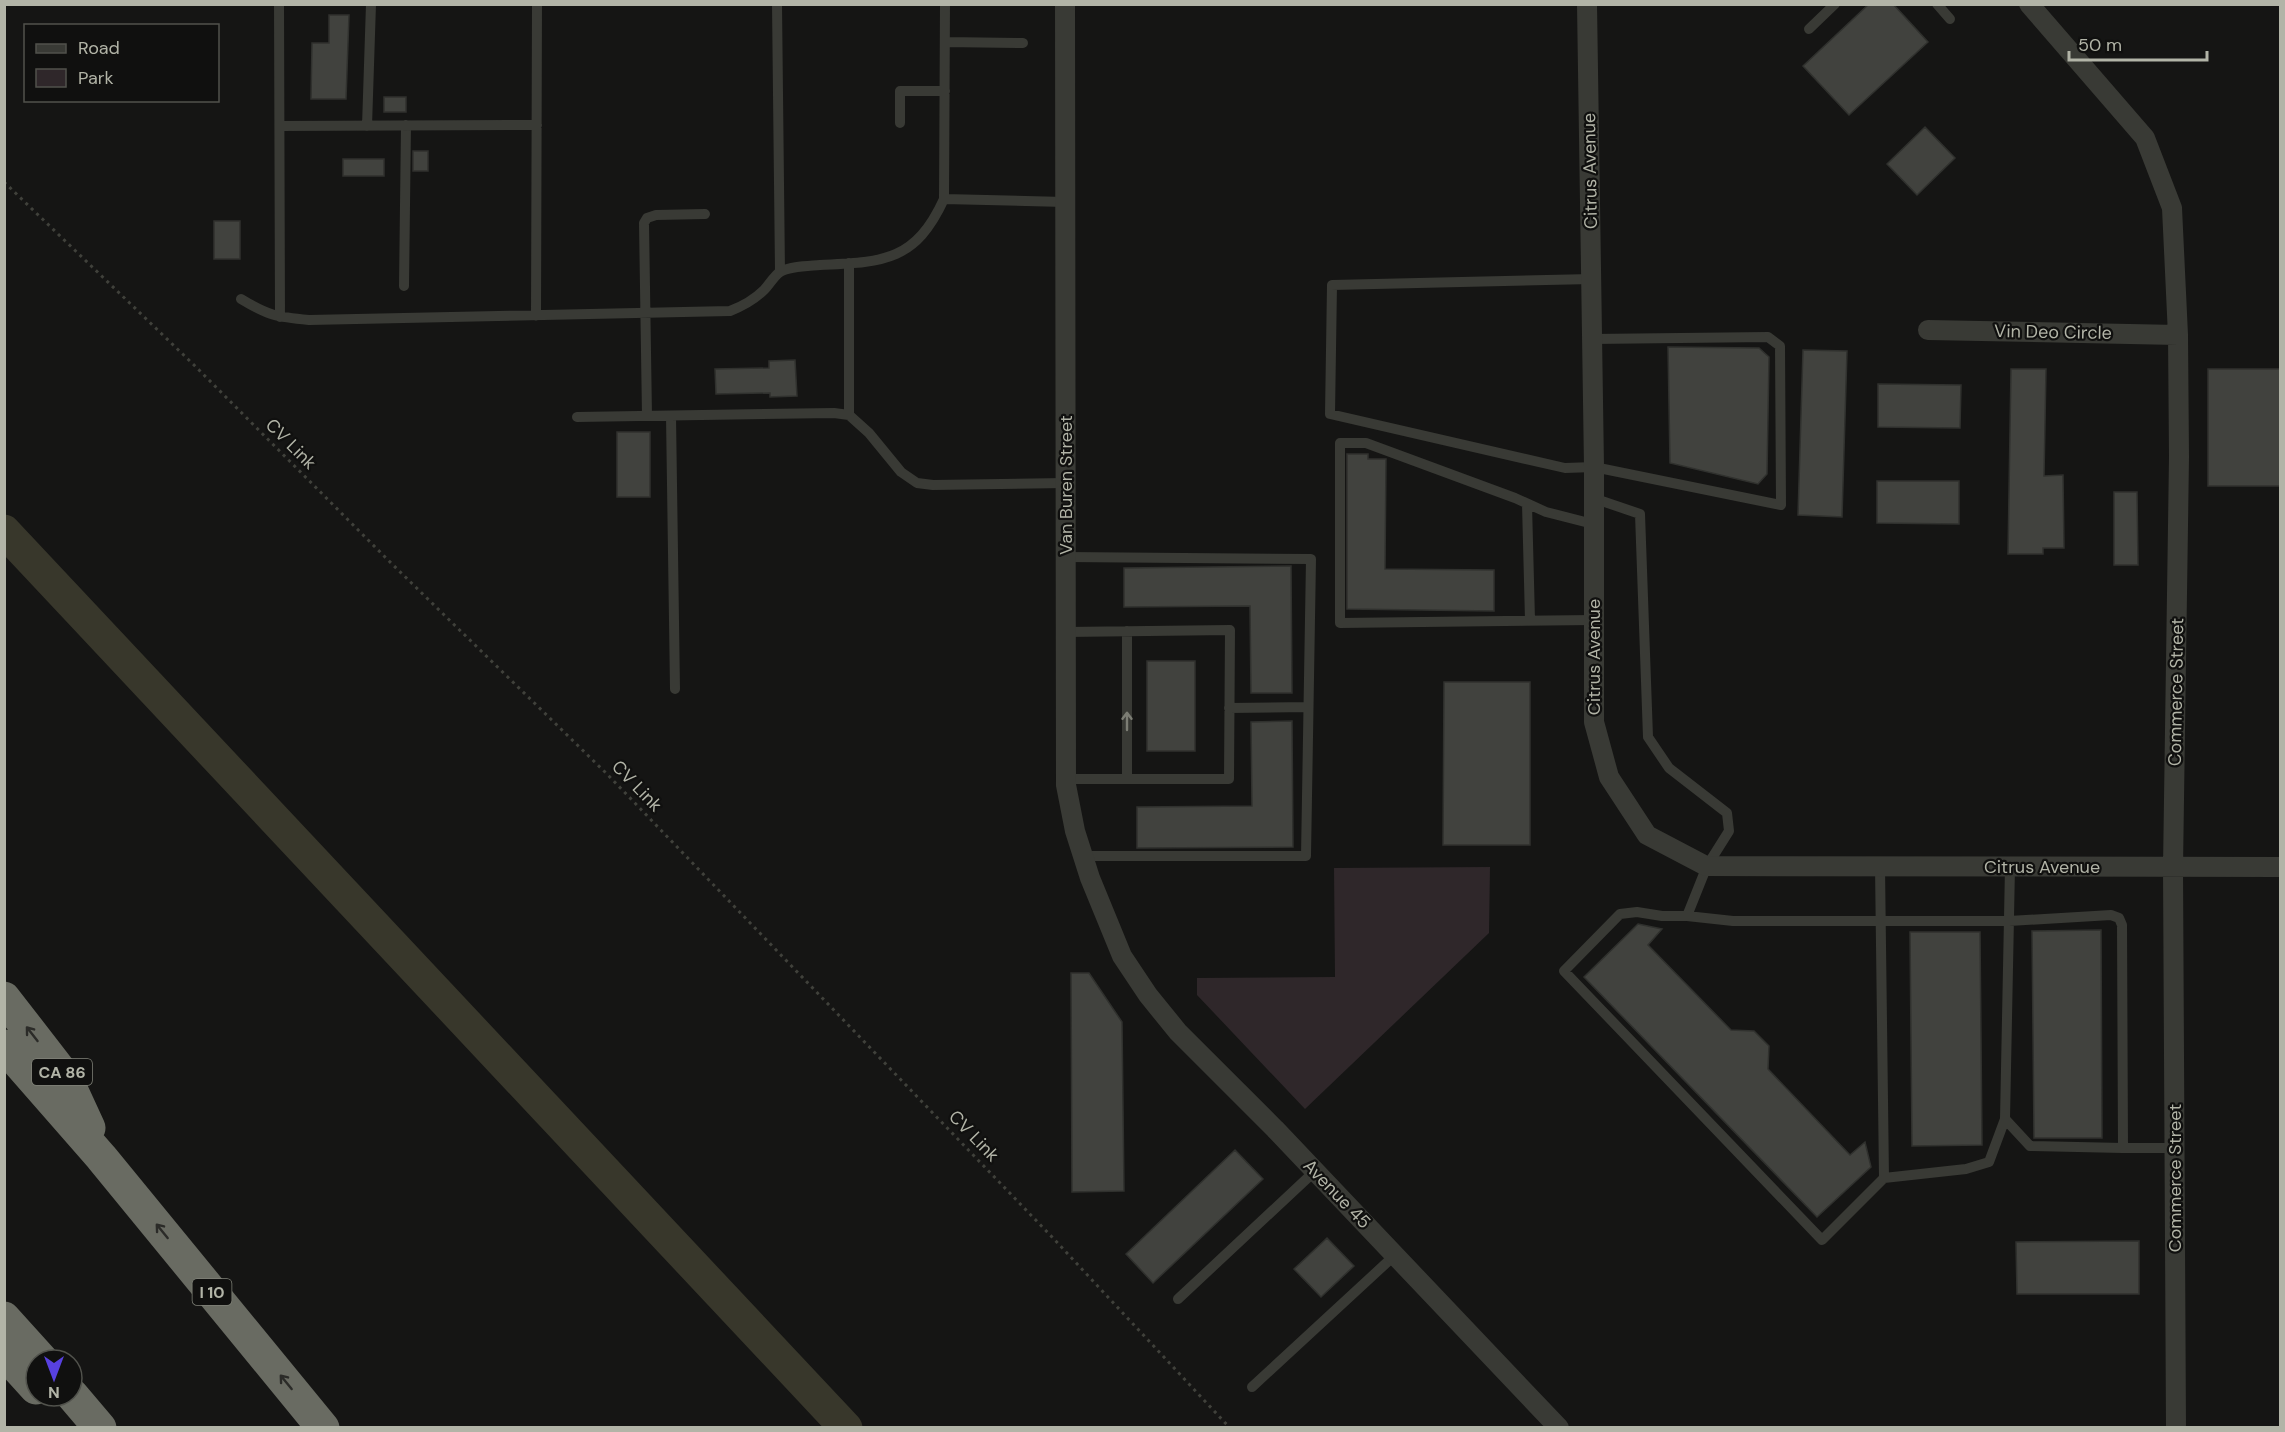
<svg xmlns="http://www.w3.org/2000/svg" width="2285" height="1432" font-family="'DM Sans',sans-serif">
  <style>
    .green { fill: #2f272a }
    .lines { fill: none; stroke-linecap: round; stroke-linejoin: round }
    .river { stroke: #38372b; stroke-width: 33 }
    .building { fill: #41423e; stroke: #30312e; stroke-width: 1.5 }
    .path { stroke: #40413b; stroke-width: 3; stroke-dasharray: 3 4.5; stroke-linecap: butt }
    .lane { stroke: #393a35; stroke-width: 10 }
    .street { stroke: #393a35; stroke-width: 20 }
    .highway { stroke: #696b62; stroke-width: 33 }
    .oneway { stroke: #7c7d74 }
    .oneway2 { stroke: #2b2b28 }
    .labels { text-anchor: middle; stroke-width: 4.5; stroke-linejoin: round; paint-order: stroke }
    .shield { fill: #10100f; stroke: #818379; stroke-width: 1.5 }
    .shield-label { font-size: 16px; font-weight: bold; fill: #b2b4a7 }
    .street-label { font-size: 18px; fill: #b2b4a7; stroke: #10100f }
  </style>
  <rect width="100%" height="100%" fill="#151514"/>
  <!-- green -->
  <path class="green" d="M1490,867L1489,933L1305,1109L1197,995V978L1335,977L1334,868Z"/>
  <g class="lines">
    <!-- river -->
    <path class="river" d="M4,531L846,1428"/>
  </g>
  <!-- building -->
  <path class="building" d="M1869,4H1893L1928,42L1849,115L1803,66Z
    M329,15H349L346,99H311L312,43H329Z
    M384,97H406V112H384Z
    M1925,127L1955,158L1917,195L1887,164Z
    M413,151H428V171H413Z
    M343,159H384V176H343Z
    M214,221H240V259H214Z
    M1668,347L1759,348L1769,357L1767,474L1758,484L1670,463Z
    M1803,350L1847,351L1842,517L1798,515Z
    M795,360L797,396L770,397V393L716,394L715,369L769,368V361Z
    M2011,369H2046L2044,476L2063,475L2064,548H2043V554H2008Z
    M2208,369H2280V486H2208Z
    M1878,384L1961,385L1960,428L1878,427Z
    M617,432H650V497H617Z
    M1347,454H1368V459H1386L1385,569L1494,570V611L1347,609Z
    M1877,481H1959V524L1877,523Z
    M2114,492H2137L2138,565H2114Z
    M1291,566L1292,693H1251L1250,606L1124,607V568Z
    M1147,661H1195V751H1147Z
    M1444,682H1530V845H1443Z
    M1292,721L1293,847L1137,848V807L1252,806L1251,722Z
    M1638,924L1662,929L1648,945L1731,1030L1754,1031L1769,1046L1768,1069L1850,1155L1865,1142L1871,1167L1817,1217L1584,977Z
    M2101,930L2102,1138H2034L2032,931Z
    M1910,932H1980L1982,1145L1912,1146Z
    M1071,973H1089L1122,1022L1124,1191L1072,1192Z
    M1235,1150L1263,1179L1153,1283L1126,1254Z
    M1327,1238L1354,1266L1321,1297L1294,1269Z
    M2139,1241V1294H2017L2016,1242Z"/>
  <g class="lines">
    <!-- path -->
    <path class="path" d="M4,182L194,365L391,563L606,773L1052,1237L1230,1428"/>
    <!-- lane -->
    <path class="lane" d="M279,4L280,317
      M777,4L780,272
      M1937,4L1950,19
      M1809,29L1835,4
      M945,42L1023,43
      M900,123V91H945
      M280,126L537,125
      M367,126L371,4
      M944,199L1065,202
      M849,263V415
      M1592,279L1332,285L1330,414L1565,468L1594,467L1781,505L1780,346L1768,337L1592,339
      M404,286L406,125
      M241,299C269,316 277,317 309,320L730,311C743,306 754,300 764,290C769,285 774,276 780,272C790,266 808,266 820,265C883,262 915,262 944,199L945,4
      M536,316L537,4
      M647,416L644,223L647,218L656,215L705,214
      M671,416L675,689
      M577,417L834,413L849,415L869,433L901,472L917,483L933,485L1065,483
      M1593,498L1640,514L1648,737L1669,768L1727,813L1729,831L1707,866L1687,916H1662L1637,912L1620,914L1564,971L1822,1240L1884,1178L1966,1169L1989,1162L2005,1119L2010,867
      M1527,504L1530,620
      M1593,524L1546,512L1515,498L1366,443H1340V623L1594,620
      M1066,557L1311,559L1306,856H1083
      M1127,631V779
      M1066,632L1230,630L1229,779H1066
      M1229,708L1308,707
      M1880,867L1884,1178
      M1687,916L1733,921H2009L2111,915L2119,918L2122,925L2123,1148L2030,1146L2005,1119
      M2123,1148H2175
      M1178,1299L1315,1171
      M1252,1387L1395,1255"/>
    <!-- street -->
    <path class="street" d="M1065,4L1066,785L1075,831L1090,878L1122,956L1148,995L1178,1032L1275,1129L1559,1428
      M1587,4L1594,467V722L1609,777L1647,835L1706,866L2280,867
      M2029,4L2145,138L2172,208L2178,335L2179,457L2173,868L2176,1428
      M1928,330L2178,335"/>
    <!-- highway -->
    <path class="highway" d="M4,998L66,1078L89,1128
      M4,1046L101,1157L323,1428
      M4,1318L42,1360
      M4,1353L36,1388
      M72,1395L100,1428"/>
  </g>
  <!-- one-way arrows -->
  <defs><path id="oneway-shaft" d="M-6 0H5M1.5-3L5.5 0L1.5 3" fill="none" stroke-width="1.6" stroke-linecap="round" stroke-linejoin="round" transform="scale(1.5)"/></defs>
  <use class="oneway" href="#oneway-shaft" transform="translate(1127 721) rotate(-90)"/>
  <g class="oneway2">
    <use href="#oneway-shaft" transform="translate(32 1034) rotate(-128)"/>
    <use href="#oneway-shaft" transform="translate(162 1231) rotate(-129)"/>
    <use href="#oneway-shaft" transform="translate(286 1382) rotate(-129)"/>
  </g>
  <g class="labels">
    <!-- shield labels -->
    <g class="shield">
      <rect x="32" y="1059" width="60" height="26" rx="4.5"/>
      <rect x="192.5" y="1279" width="39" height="26" rx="4.5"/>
    </g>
    <g class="shield-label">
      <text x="62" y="1078">CA 86</text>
      <text x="212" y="1298">I 10</text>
    </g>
    <!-- street labels -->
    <g class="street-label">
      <text transform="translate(1590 171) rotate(-91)" y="6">Citrus Avenue</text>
      <text transform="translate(2053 332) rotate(1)" y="6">Vin Deo Circle</text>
      <text transform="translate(291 444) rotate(45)" y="6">CV Link</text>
      <text transform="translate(1066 485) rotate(-90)" y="6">Van Buren Street</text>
      <text transform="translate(1594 657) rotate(-90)" y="6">Citrus Avenue</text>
      <text transform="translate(2176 692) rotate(-89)" y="6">Commerce Street</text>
      <text transform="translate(637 786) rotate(46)" y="6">CV Link</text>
      <text x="2042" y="873">Citrus Avenue</text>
      <text transform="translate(974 1136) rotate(46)" y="6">CV Link</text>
      <text transform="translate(2175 1178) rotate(-90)" y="6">Commerce Street</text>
      <text transform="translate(1337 1194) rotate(46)" y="6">Avenue 45</text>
    </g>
  </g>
  <!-- border -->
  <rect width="2285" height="1432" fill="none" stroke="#b2b4a7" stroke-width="12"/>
  <!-- legend -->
  <rect x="24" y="24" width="195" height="78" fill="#10100f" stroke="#51524c" stroke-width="1.5"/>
  <rect x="36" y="44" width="30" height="9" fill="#393a35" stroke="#51524c" stroke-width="1.5"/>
  <text x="78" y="54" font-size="18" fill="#b2b4a7">Road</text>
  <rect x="36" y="69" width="30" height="18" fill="#2f272a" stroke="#51524c" stroke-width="1.5"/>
  <text x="78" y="84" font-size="18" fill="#b2b4a7">Park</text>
  <!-- north arrow -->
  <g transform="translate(54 1378) rotate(180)"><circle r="28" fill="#10100f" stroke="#51524c" stroke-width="1.5"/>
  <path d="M0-4.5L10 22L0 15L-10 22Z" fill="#5841e0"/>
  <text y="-9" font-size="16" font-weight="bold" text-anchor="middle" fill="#b2b4a7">N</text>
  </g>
  <!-- scale -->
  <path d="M2069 51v9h138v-9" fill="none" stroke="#b2b4a7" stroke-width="3"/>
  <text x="2078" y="51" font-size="18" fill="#b2b4a7" stroke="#10100f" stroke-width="4.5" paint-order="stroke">50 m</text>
</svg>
